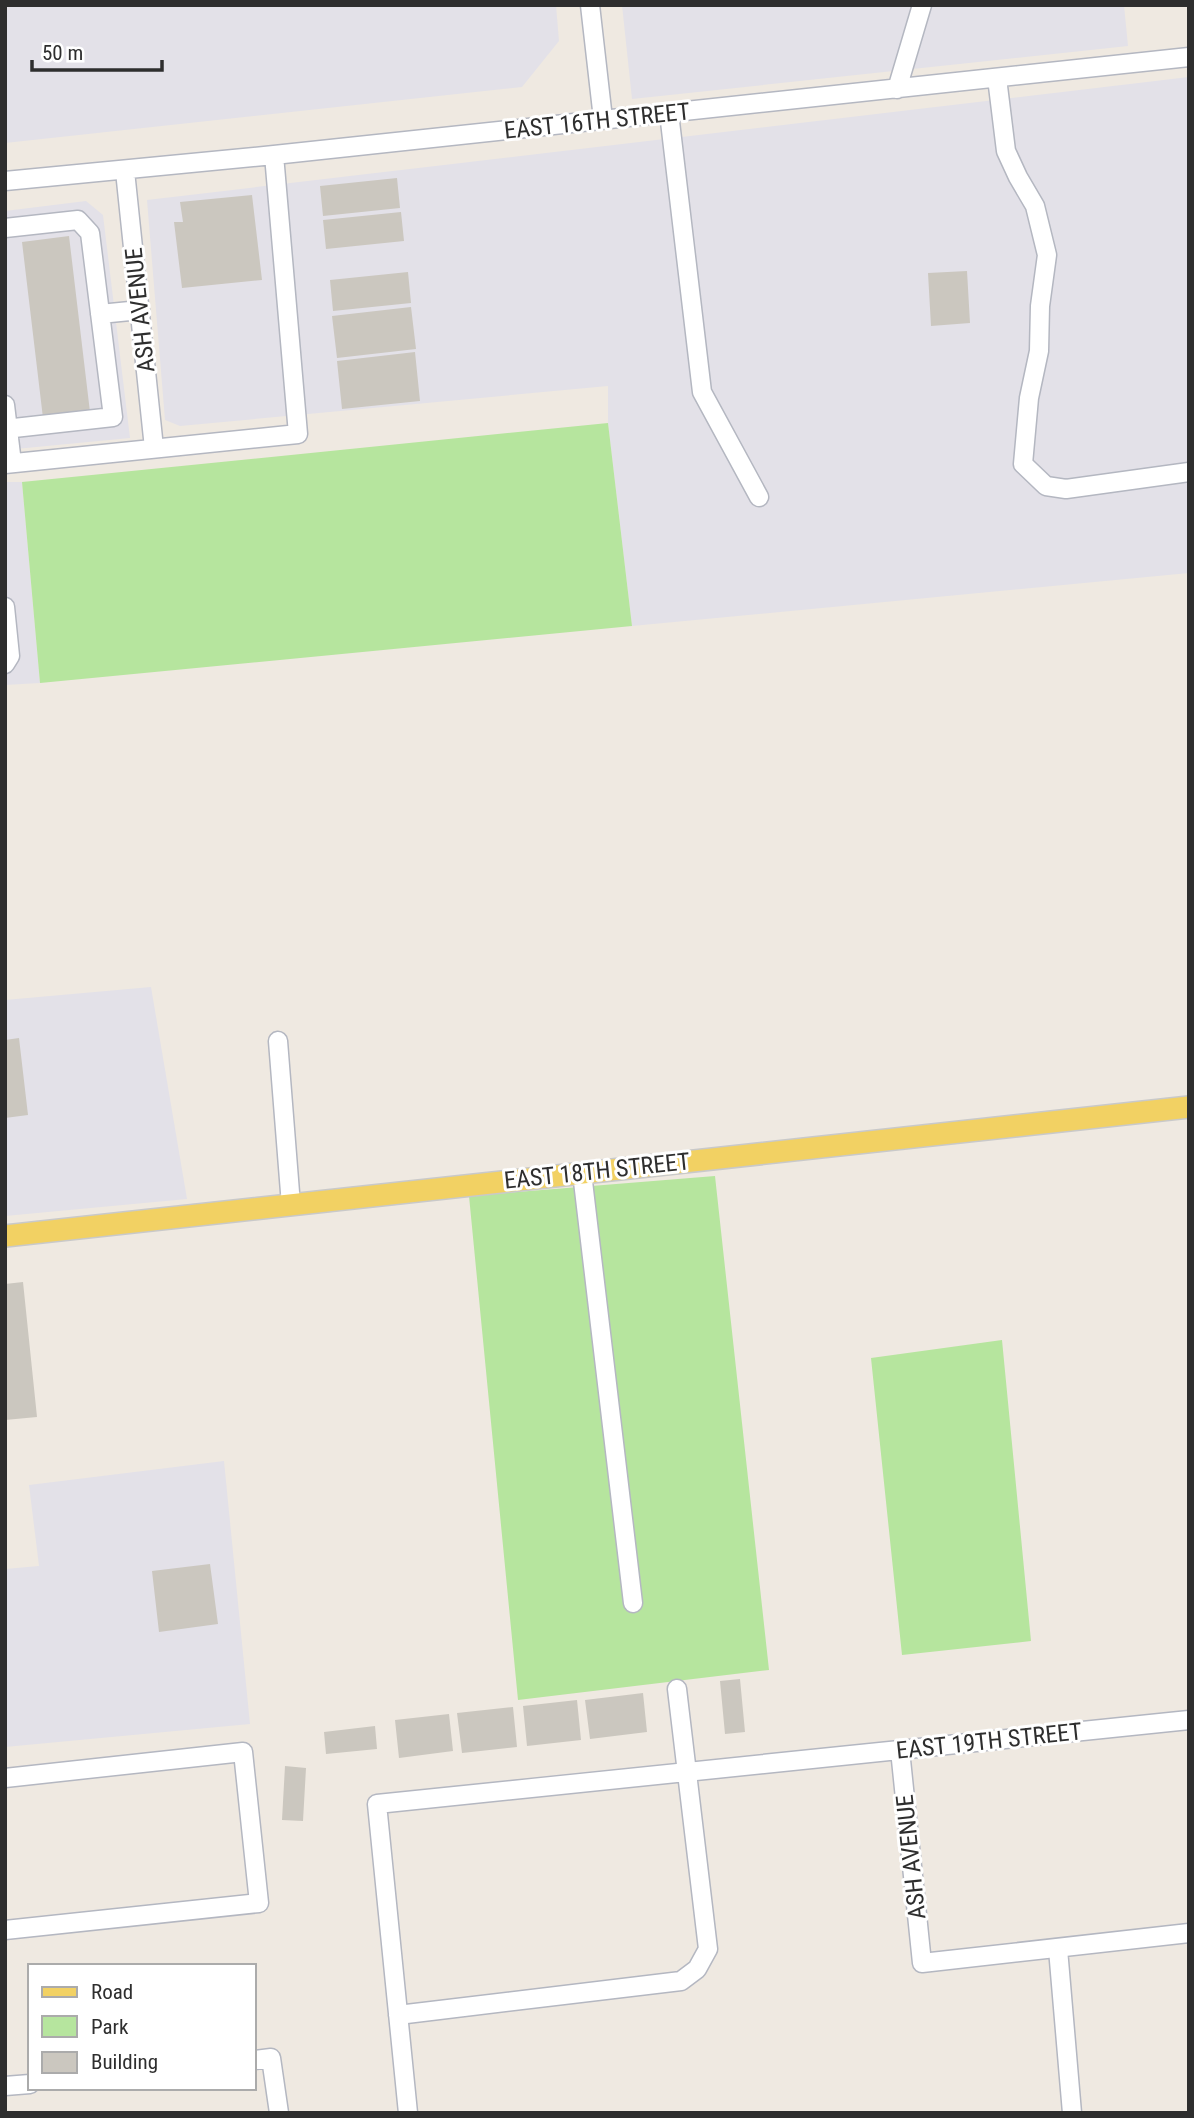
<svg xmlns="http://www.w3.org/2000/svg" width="1194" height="2118" font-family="'Roboto Condensed',sans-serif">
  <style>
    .industrial { fill: #e3e1e8 }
    .green { fill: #b6e59e }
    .building { fill: #cbc7bf }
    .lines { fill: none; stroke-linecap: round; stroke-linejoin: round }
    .minor-casing { stroke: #b4b7c1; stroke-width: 21 }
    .major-casing { stroke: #c9c9c9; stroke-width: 24 }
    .minor { stroke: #fff; stroke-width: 18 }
    .major { stroke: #f2d163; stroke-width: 21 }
    .labels { text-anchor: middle; stroke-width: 6; stroke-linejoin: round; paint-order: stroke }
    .street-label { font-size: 24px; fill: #2e2e2e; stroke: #fff }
  </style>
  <rect width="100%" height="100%" fill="#efe9e1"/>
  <!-- industrial -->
  <path class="industrial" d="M5,5H556L559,41L522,87L5,143Z
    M622,5H1124L1128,46L632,99Z
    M1189,77V573L632,626L608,423V386L180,426L165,420L147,200Z
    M86,201L103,215L130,438L5,450V211Z
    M5,482H22L40,683L5,685Z
    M151,987L187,1199L5,1216V1000Z
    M224,1461L250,1724L5,1747V1569L39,1566L29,1485Z"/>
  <!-- green -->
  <path class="green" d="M608,423L632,626L40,683L22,482Z
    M715,1176L769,1670L518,1700L469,1196Z
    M1002,1340L1031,1641L902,1655L871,1358Z"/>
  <!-- building -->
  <path class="building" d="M397,178L400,208L323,216L320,186Z
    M252,195L262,280L182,288L174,222H183L180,202Z
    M401,212L404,241L326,249L323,220Z
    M69,236L90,412L43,418L22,242Z
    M967,271L970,323L931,326L928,273Z
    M408,272L411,303L333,311L330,280Z
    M411,307L416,349L337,358L332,316Z
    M415,352L420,401L342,409L337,361Z
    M19,1038L28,1115L5,1118V1040Z
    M23,1282L37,1417L5,1420V1284Z
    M210,1564L218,1624L159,1632L152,1571Z
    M740,1679L745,1732L725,1734L720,1681Z
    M643,1693L647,1732L590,1739L585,1700Z
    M577,1700L581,1740L527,1746L523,1706Z
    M513,1707L517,1747L462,1753L457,1713Z
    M449,1714L453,1751L399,1758L395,1720Z
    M375,1726L377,1749L326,1754L324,1732Z
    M285,1766L306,1768L303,1821L282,1820Z"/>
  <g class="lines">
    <defs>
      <path id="minor" d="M590,5L603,119
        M997,78L1006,151L1018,177L1035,206L1047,255L1040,306L1039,351L1029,398L1023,464L1046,486L1066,489L1189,472
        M897,89L922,5
        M669,113L702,392L759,497
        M125,171L154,448
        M5,181L274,155L1189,57
        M5,228L78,220L90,233L113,417L5,429
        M100,314L140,310
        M5,405L12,463
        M5,464L298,434L274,155
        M5,607L10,656L5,664
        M278,1041L291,1205
        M582,1173L633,1603
        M900,1750L922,1963L1189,1933
        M5,1778L243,1752L259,1903L5,1930
        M1058,1949L1072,2113
        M398,2015L681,1981L697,1969L708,1949L677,1689
        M254,2060L271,2058L279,2113
        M5,2086L30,2084
        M408,2113L377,1804L1189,1720"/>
      <path id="major" d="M5,1236L1189,1107"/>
    </defs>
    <!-- minor casing -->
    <use href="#minor" class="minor-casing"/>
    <!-- major casing -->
    <use href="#major" class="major-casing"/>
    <!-- minor -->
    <use href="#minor" class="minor"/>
    <!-- major -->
    <use href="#major" class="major"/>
  </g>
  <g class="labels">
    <!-- street labels -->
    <g class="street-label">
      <text transform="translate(597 121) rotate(-6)" y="8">EAST 16TH STREET</text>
      <text transform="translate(140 310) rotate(-96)" y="8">ASH AVENUE</text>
      <text transform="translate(597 1171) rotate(-6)" y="8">EAST 18TH STREET</text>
      <text transform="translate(989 1741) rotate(-6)" y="8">EAST 19TH STREET</text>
      <text transform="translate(911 1857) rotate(-96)" y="8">ASH AVENUE</text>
    </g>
  </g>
  <!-- border -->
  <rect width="1194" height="2118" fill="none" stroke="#2e2e2e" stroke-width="14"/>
  <!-- legend -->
  <rect x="28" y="1964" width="228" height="126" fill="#ffffff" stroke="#ababab" stroke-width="2"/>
  <rect x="42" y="1987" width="35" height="10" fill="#f2d163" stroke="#ababab" stroke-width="2"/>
  <text x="91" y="1999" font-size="21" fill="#2e2e2e">Road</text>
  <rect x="42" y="2016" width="35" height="21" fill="#b6e59e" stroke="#ababab" stroke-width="2"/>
  <text x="91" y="2034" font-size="21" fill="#2e2e2e">Park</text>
  <rect x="42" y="2052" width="35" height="21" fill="#cbc7bf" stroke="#ababab" stroke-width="2"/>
  <text x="91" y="2069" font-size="21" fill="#2e2e2e">Building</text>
  <!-- scale -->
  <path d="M32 60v10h130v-10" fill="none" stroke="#2e2e2e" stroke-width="3.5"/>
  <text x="42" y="60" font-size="21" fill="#2e2e2e" stroke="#ffffff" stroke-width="5" paint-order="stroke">50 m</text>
</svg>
